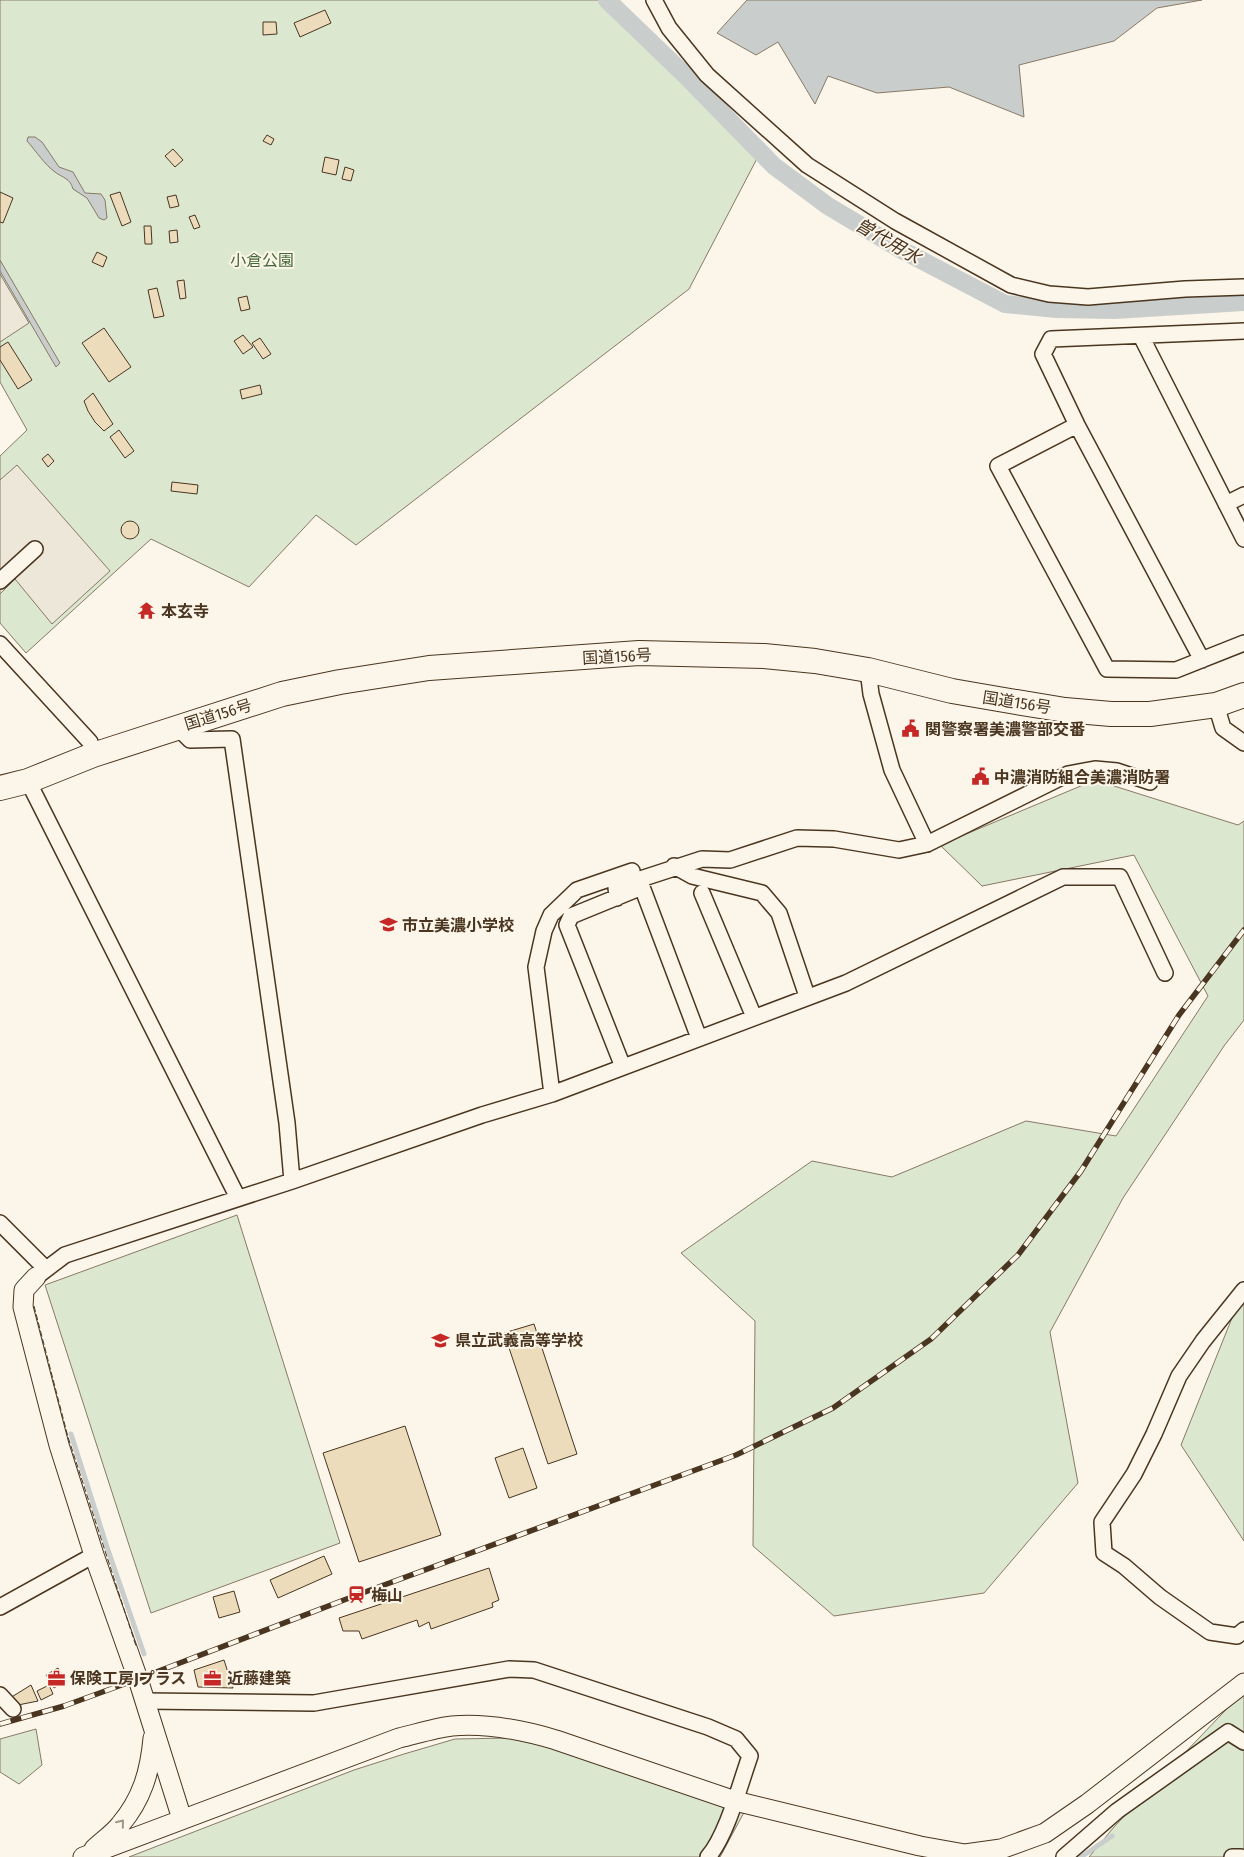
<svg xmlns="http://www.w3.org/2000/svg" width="1244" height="1857" font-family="'Fira Sans Condensed','Noto Sans JP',sans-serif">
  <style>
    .green { fill: #dce7d0; stroke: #887966 }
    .parking { fill: #ede7d9; stroke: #887966 }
    .water { fill: #c9cecd; stroke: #887966 }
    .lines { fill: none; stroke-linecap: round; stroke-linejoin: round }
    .stream { stroke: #c9cecd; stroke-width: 5 }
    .canal { stroke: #c9cecd; stroke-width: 18 }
    .building { fill: #ecdcbc; stroke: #4a3520 }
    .minor-casing { stroke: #4a3520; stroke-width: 18 }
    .tertiary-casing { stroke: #4a3520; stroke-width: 21 }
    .trunk-casing { stroke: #4a3520; stroke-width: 26 }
    .minor { stroke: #fbf6e9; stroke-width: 15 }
    .tertiary { stroke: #fbf6e9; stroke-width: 19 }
    .trunk { stroke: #fbf6e9; stroke-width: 24 }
    .rail-casing { stroke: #4a3520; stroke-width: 5.5 }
    .rail { stroke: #fbf6e9; stroke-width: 4; stroke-dasharray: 11; stroke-linecap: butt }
    .fence { stroke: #4a3520; stroke-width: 1; stroke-dasharray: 6 2.5; stroke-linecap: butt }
    .oneway { stroke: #a29684 }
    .labels { text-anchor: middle; stroke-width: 4; stroke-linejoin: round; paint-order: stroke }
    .park-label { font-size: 16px; fill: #436837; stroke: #fbf6e9 }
    .poi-label { font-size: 16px; font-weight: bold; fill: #4a3520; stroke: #fbf6e9; text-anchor: start }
    .street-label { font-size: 16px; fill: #4a3520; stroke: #fbf6e9 }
    .water-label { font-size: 18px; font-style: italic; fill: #4a3520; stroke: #fbf6e9 }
  </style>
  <rect width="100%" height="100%" fill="#fbf6e9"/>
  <!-- green -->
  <path class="green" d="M0,0H615L763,147L689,289L356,545L316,515L249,587L151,539L26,653L0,623V456L27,430L0,382Z
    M1095,780L1238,825L1244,821V1020L1224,1046L1123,1198L1050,1332L1078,1483L984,1593L834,1616L753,1546L755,1321L681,1253L812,1161L892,1177L1026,1121L1116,1136L1208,996L1134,855L982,886L940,845Z
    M237,1215L340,1543L151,1613L45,1285Z
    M1244,1302V1541L1181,1445L1236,1308Z
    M1244,1686V1857H1089L1114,1827L1241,1694Z
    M36,1729L42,1765L19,1784L0,1772V1739Z
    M509,1738L560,1750L748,1805L720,1857H129L354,1770L404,1754L455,1739Z"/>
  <!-- parking -->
  <path class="parking" d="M0,274L29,323L0,342Z
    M17,465L110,571L52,624L15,579L0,594V480Z"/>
  <!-- water -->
  <path class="water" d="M747,0H1202L1157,8L1114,41L1019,65L1024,117L949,87L877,93L828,76L815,104L778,42L756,55L717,33Z
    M28,137H35L42,142L59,167L73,172L85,193L101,194L105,200L107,218L104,220L99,218L87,198L73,189C70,178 63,178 55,172C45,165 36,151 27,141Z
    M0,260L60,363L56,367L0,271Z"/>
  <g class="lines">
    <!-- stream -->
    <path class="stream" d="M71,1434L107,1547L144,1654
      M1081,1857L1112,1836"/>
    <!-- canal -->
    <path class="canal" d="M607,0L685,75L774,166L828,206L900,249L1005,304L1056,309L1114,310L1244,302"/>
  </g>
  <!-- building -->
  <path class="building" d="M325,10L331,23L300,37L294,23Z
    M263,22H276L277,34L263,35Z
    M267,135L274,139L271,145L263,141Z
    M173,149L183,160L175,167L165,156Z
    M325,157L339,160L336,175L322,172Z
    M345,167L354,170L351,181L342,179Z
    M0,192L13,198L3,223L0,222Z
    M120,192L131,222L122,226L110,195Z
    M176,195L179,206L170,208L167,197Z
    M195,215L200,227L194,229L189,217Z
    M144,226H151L152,244H145Z
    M177,230L178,242L170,243L169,231Z
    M97,252L107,257L103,267L92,262Z
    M184,280L186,298L180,299L177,281Z
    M157,288L164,316L154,318L148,290Z
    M247,296L250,309L241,311L238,298Z
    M104,328L131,367L109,382L82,343Z
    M243,335L253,347L243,354L234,341Z
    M260,338L271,354L263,359L252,343Z
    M8,342L32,380L18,389L0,360V347Z
    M260,385L262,394L242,399L240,390Z
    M93,393L113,424L104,431L95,422L88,411L84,401Z
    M119,430L134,451L125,458L110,437Z
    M48,454L54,461L48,467L42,459Z
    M172,482L198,485L197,494L171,491Z
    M121 530a9 9 0 1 1 18 0a9 9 0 1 1-18 0Z
    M534,1324L577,1454L548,1464L504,1333Z
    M405,1426L441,1535L359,1562L323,1453Z
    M523,1448L537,1488L509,1498L495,1458Z
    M324,1556L332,1574L278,1598L270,1580Z
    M489,1568L499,1600L492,1603L493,1607L431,1629L429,1622L419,1627L417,1620L362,1639L359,1631H343L339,1618Z
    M234,1591L240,1612L219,1618L213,1597Z
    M224,1660L233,1688L198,1687L194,1670Z
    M58,1668L66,1681L54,1688L46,1675Z
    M31,1685L38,1701L18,1705L10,1698Z
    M49,1685L53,1694L41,1700L37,1691Z"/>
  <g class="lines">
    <defs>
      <path id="minor" d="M654,0L669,28L707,75L807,165L895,221L1011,285L1049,294L1088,297L1185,289L1244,287
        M1141,336L1244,539
        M1077,425L998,466L1107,669L1176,670L1244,643
        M1226,504L1244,495
        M0,581L35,549
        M0,644L90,742L93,755
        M1202,660L1077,425L1043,354L1051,339L1244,331
        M868,670L871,694L892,770L927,844
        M1216,705L1223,728L1244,743
        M177,727L190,740L232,739L287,1123L292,1181
        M28,781L238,1198
        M674,866L692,876L762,893L779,913L807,996
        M702,893L754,1017
        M617,898L616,887L702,859L730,860L797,838L834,839L899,850L927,844L1068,774L1095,769L1117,771L1150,782
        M623,1067L567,925L571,916L642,887L699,1038
        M552,1094L536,967L544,931L551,915L577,890L632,871
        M0,1223L46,1269
        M36,1277L65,1255L292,1181L482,1115L552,1094L846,983L1063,877H1120L1165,973
        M1244,1290L1203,1341L1179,1376L1154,1434L1134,1474L1102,1522L1104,1553L1124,1566L1160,1597L1210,1632L1237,1636L1244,1630
        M0,1607L94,1555
        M0,1695L13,1709
        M145,1701L314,1703L509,1669L534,1670L708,1727L736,1739L750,1756C740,1784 727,1835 708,1857
        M1064,1857L1117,1811L1228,1732L1244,1742
        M1232,1857H1241"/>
      <path id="tertiary" d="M36,1277L24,1290L23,1307L59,1445L94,1555L138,1679L182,1819
        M94,1849C102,1841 113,1834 120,1825C142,1799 150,1772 153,1738
        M83,1857L399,1738C416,1734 435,1728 452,1726C488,1723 523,1730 556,1740L735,1801L920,1846L965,1854L1001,1849L1045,1833L1087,1804L1244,1683"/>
      <path id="trunk" d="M0,788L28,781L93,755L282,694L340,682L429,668L639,653L764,656L815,661L868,670L952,691L1010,701L1065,710L1111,714H1150L1216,705L1244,695"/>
    </defs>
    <!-- minor casing -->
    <use href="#minor" class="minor-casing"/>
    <!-- tertiary casing -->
    <use href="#tertiary" class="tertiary-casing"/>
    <!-- trunk casing -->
    <use href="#trunk" class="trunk-casing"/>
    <!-- minor -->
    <use href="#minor" class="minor"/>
    <!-- tertiary -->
    <use href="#tertiary" class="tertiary"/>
    <!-- trunk -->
    <use href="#trunk" class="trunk"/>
    <defs>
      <path id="rail" d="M0,1724L64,1706L138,1679L357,1595L736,1455L833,1408L931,1339L1018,1255L1081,1171L1179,1015L1244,930"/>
    </defs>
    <!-- rail casing -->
    <use href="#rail" class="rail-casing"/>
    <!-- rail -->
    <use href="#rail" class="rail"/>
    <!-- fence -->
    <path class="fence" d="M34,1306L68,1437L136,1646"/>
  </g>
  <!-- one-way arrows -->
  <defs><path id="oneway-chevron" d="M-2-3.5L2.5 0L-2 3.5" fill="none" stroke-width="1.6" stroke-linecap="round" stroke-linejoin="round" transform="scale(1.25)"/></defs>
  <use class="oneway" href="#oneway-chevron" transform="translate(121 1823) rotate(-51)"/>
  <!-- icons -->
  <defs>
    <symbol id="temple-bare" viewBox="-9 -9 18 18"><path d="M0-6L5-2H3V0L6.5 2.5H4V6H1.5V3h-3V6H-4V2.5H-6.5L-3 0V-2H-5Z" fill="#c62828" stroke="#fbf6e9" stroke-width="2.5" paint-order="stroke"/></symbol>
    <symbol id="civic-bare" viewBox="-9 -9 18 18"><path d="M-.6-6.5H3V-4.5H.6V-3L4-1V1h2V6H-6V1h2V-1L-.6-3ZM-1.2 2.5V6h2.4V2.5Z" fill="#c62828" stroke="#fbf6e9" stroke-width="2.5" paint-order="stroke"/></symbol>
    <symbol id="school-bare" viewBox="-9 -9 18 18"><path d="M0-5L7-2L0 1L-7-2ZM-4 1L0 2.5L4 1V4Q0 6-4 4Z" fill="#c62828" stroke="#fbf6e9" stroke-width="2.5" paint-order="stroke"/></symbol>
    <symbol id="station-bare" viewBox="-9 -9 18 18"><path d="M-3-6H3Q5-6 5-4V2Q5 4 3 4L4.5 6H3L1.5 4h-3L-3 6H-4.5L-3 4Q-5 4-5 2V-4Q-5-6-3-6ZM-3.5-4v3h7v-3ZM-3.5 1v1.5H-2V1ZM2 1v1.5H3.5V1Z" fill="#c62828" stroke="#fbf6e9" stroke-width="2.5" paint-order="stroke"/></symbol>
    <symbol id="office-bare" viewBox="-9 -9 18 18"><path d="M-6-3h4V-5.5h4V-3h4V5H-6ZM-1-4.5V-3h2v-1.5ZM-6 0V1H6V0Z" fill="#c62828" stroke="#fbf6e9" stroke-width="2.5" paint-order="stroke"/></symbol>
  </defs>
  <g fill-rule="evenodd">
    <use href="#temple-bare" x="134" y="598" width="25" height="25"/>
    <use href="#civic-bare" x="898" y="716" width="25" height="25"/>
    <use href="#civic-bare" x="968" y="764" width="25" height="25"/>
    <use href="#school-bare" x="376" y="912" width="25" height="25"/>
    <use href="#school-bare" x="428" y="1328" width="25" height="25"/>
    <use href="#station-bare" x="344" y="1582" width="25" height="25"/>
    <use href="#office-bare" x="44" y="1666" width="25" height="25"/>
    <use href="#office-bare" x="200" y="1666" width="25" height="25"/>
  </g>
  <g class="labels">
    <!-- park labels -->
    <g class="park-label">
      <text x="262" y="266">小倉公園</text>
    </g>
    <!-- poi labels -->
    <g class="poi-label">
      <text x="161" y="617">本玄寺</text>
      <text x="925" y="735">関警察署美濃警部交番</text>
      <text x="994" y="783">中濃消防組合美濃消防署</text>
      <text x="402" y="931">市立美濃小学校</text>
      <text x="455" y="1346">県立武義高等学校</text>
      <text x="371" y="1601">梅山</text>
      <text x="70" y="1684">保険工房Jプラス</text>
      <text x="227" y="1684">近藤建築</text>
    </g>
    <!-- street labels -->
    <g class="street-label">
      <text transform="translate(617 656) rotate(-3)" y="6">国道156号</text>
      <text transform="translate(1017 702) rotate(9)" y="6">国道156号</text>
      <text transform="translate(218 714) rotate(-17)" y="6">国道156号</text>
    </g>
    <!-- water labels -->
    <g class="water-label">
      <text transform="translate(888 241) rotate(30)" y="6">曽代用水</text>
    </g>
  </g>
</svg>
